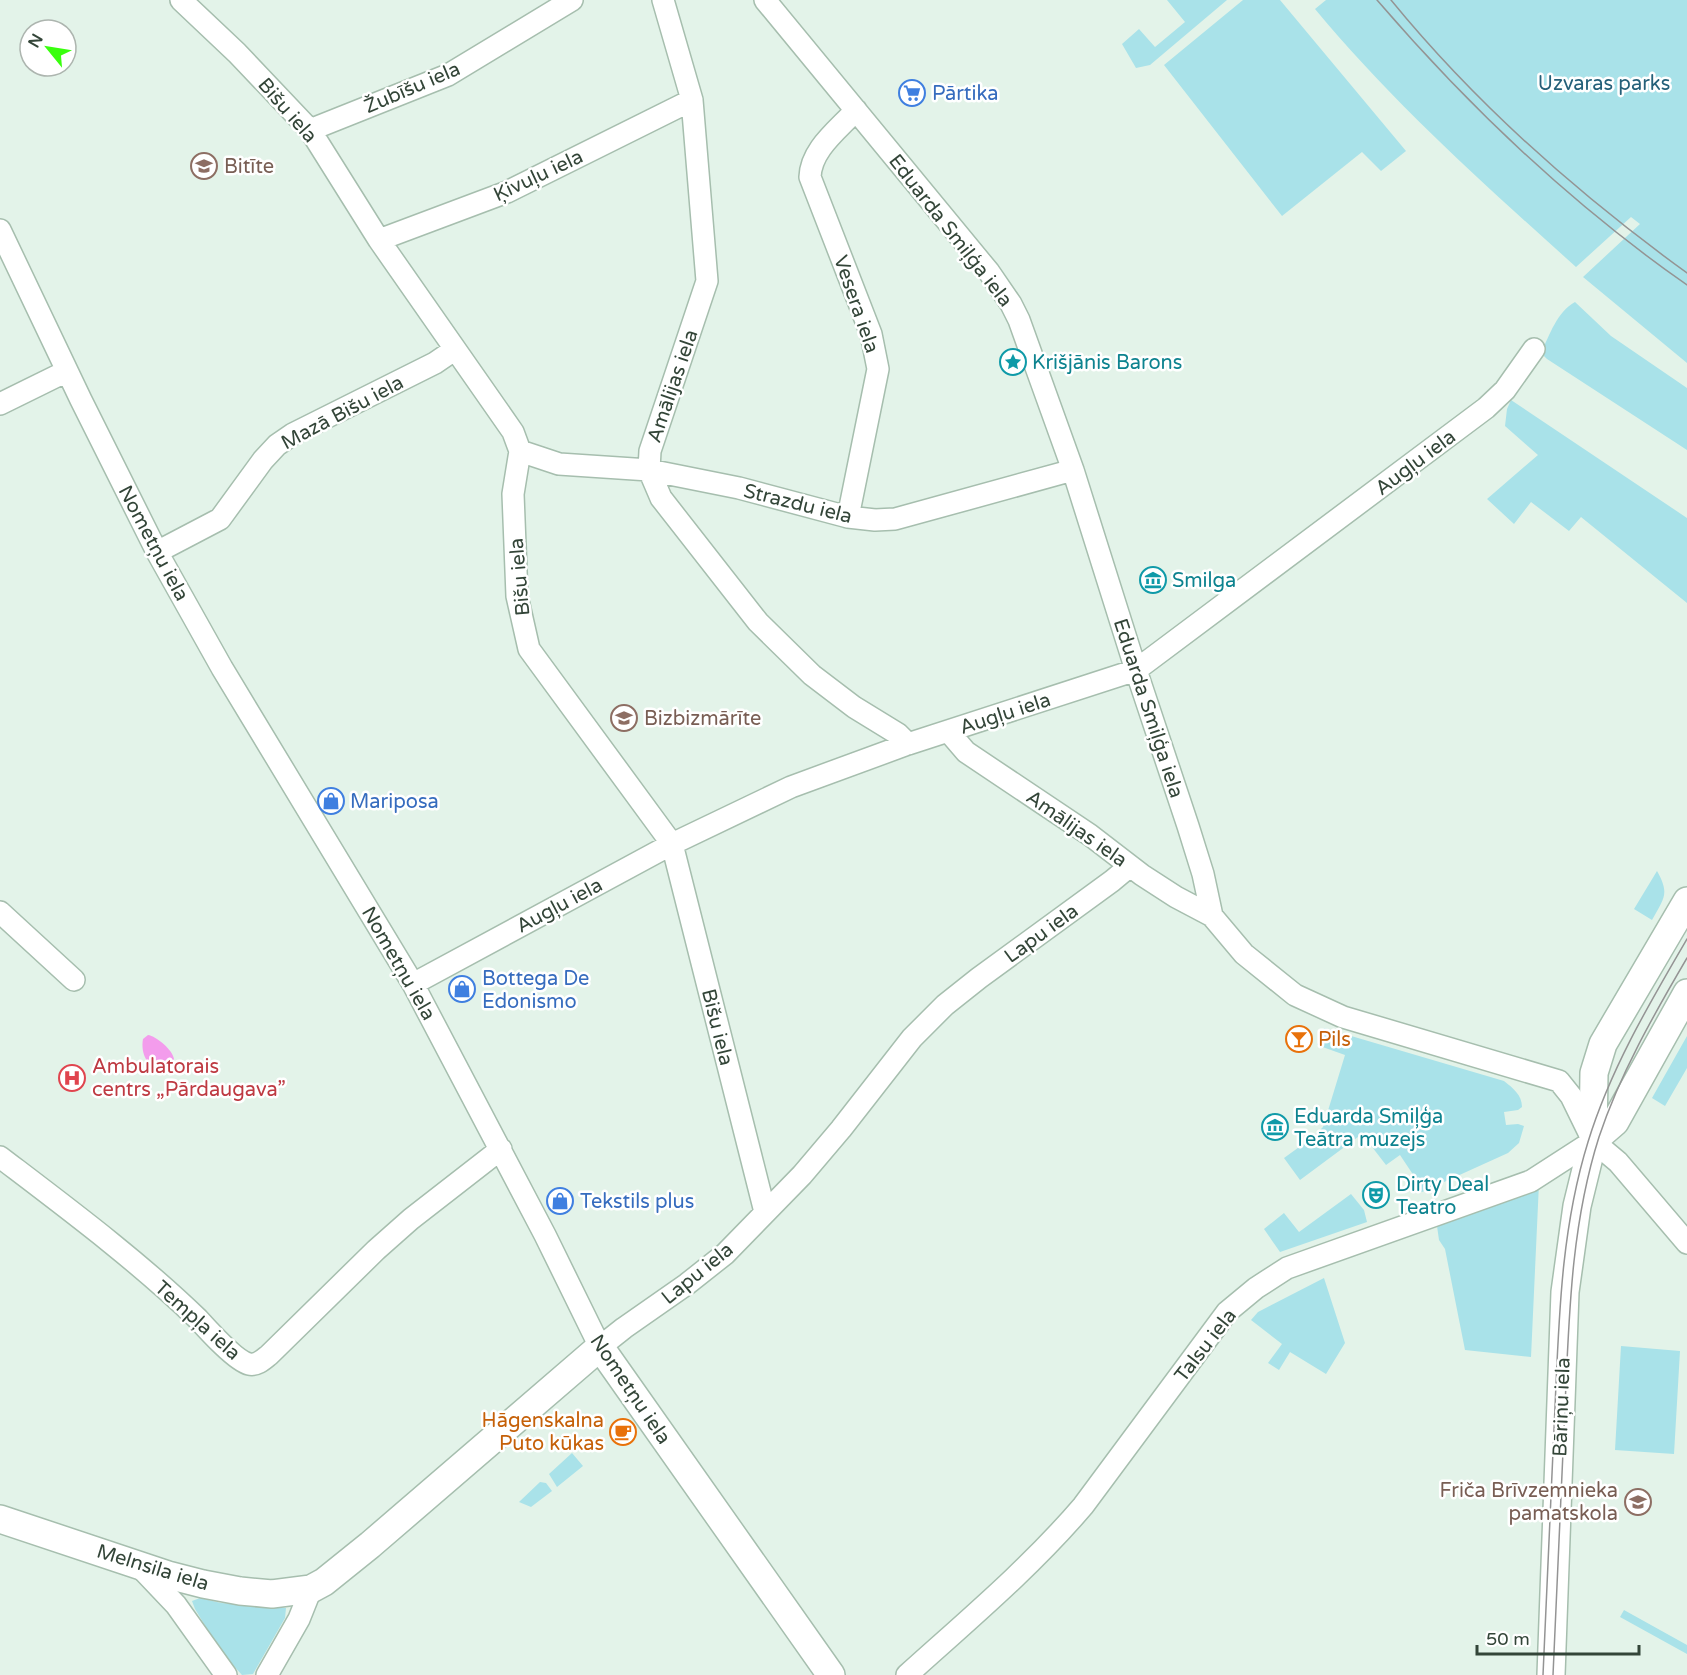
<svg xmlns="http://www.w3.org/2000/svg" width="1687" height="1675" font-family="'Varela Round',sans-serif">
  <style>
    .green { fill: #a9e2e9 }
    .water { fill: #f39cec }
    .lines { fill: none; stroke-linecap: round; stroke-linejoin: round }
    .minor-casing { stroke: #a6beae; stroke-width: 24 }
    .tertiary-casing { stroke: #a6beae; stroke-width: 30 }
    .minor { stroke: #fff; stroke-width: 21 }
    .tertiary { stroke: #fff; stroke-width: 27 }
    .tram { stroke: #949494; stroke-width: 1.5 }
    .labels { text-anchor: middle; stroke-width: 5; stroke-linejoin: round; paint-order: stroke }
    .park-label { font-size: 20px; fill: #246079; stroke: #fff }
    .street-label { font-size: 20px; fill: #334538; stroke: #fff }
    .shop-label { font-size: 20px; fill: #366cbe; stroke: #fff; text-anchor: start }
    .education-label { font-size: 20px; fill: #785e54; stroke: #fff; text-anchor: start }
    .culture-label { font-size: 20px; fill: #0d838f; stroke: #fff; text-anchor: start }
    .food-label { font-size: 20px; fill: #c56008; stroke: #fff; text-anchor: start }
    .health-label { font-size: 20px; fill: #be3a42; stroke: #fff; text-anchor: start }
  </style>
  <rect width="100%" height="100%" fill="#e3f3e9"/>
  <!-- green -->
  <path class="green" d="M1167,0H1227L1150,65L1136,68L1122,44L1139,29L1155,47L1185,22Z
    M1243,0H1280L1406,151L1381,171L1362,152L1282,216L1164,65Z
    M1326,0H1687V363L1583,277L1640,224L1631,217L1576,267C1485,185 1394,104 1315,9Z
    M1575,302L1611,336L1687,388V450L1547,359L1541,353C1550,334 1557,312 1575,302Z
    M1511,400L1687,518V603L1581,517L1569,531L1531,502L1514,524L1487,499L1538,455L1505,426L1507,409Z
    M1657,871C1670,894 1664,898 1652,920L1634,909Z
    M1324,1028L1504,1081C1513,1088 1522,1095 1522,1107L1518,1110L1504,1112L1506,1125L1518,1124L1524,1126L1519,1143L1508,1153L1422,1192L1419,1190L1412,1173L1400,1155L1386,1165L1362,1134L1300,1180L1284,1158L1313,1137L1323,1127L1345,1055L1317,1045Z
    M1687,1036V1068L1665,1106L1652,1098Z
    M1539,1183L1531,1357L1465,1350L1445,1249L1439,1240L1436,1219Z
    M1351,1194L1364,1210L1367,1222L1280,1252L1264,1229L1284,1213L1299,1232Z
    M1324,1278L1345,1343L1326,1374L1290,1352L1279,1370L1268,1363L1282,1344L1251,1320L1258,1312Z
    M1621,1346L1680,1351L1674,1454L1615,1450Z
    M572,1453L583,1466L557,1487L549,1474Z
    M540,1482L546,1483L552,1491L531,1507L519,1502Z
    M200,1598L221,1603L286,1608L285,1618L253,1674L242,1675L221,1652L195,1609L192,1601Z
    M1624,1610L1687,1645V1654L1620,1617Z"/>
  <!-- water -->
  <path class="water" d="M148,1035C156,1036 173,1050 174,1059C174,1062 171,1065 169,1068C150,1073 140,1056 143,1039Z"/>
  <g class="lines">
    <defs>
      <path id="minor" d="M181,0L237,53L310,130L379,240L513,432L520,451L513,494L517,596L529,649L672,844L765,1212
        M663,0L692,100L707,281L650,451L649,470L661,498L758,622L812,675L854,707L898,734L908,744
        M765,0L989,272L1011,304L1019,320L1073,470L1136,670L1188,826L1203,874L1212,916L1244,954L1295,995L1343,1017L1559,1081L1571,1096L1593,1141L1618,1162L1687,1243
        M310,130L448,75L572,0
        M0,230L81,400L157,552L222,668L413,984L545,1235L600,1347L624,1328L687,1284L725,1254L802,1175L841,1129L912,1038L945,1005L979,978L1112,881L1130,866
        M379,240L507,192L692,100
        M0,404L67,371
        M520,451L559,464L649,470L739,488L848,517L875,520L895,519L1073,470
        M848,517L878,369L871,334L810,177C811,149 838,130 856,110
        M157,552L220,519L263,460L277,445L293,434L435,363L454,350
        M948,731L966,752L1090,835L1142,875L1176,897L1212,916
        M0,912L74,980
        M413,984L672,844L791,787L908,744L1136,670L1486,408L1505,390L1534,349
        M0,1157C67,1208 137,1260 198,1319C208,1330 236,1361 249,1364C257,1366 264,1359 269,1355L376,1250L411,1219L501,1149
        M139,1566L176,1605L226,1675
        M267,1675L299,1619L311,1589
        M907,1675C968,1620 1030,1568 1083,1506L1227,1312L1256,1288L1287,1268L1531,1181L1593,1141"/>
      <path id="tertiary" d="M1593,1141L1615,1122L1687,993
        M0,1519L168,1575L203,1584L240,1591L272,1594L311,1589L324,1582L370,1545L600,1347L831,1675
        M1551,1675L1565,1292L1577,1206L1593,1141L1594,1073L1603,1044L1687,901"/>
    </defs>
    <!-- minor casing -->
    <use href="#minor" class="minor-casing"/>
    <!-- tertiary casing -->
    <use href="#tertiary" class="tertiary-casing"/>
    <!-- minor -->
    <use href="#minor" class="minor"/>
    <!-- tertiary -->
    <use href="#tertiary" class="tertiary"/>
    <!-- tram -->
    <path class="tram" d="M1377,0C1469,107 1571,204 1687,285
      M1391,0C1476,104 1578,194 1687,273
      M1543,1675C1547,1586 1551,1497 1555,1407C1559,1318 1561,1229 1588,1142C1610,1070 1649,1004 1687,939
      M1553,1675C1557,1586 1561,1496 1565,1407C1569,1316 1571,1225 1599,1137C1620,1074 1653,1016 1687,958"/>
  </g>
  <!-- icons -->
  <defs>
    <symbol id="supermarket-ring" viewBox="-11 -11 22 22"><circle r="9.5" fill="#fff" stroke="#3f7fe0" stroke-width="1.5"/><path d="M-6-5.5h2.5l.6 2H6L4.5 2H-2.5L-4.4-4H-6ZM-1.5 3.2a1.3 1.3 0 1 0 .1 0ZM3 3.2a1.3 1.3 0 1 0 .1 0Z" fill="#3f7fe0"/></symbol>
    <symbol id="school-ring" viewBox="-11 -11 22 22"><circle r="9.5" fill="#fff" stroke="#8d6e63" stroke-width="1.5"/><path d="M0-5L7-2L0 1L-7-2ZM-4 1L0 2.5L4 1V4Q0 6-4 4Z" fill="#8d6e63"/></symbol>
    <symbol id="sight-ring" viewBox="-11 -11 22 22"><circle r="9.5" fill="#fff" stroke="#0f9aa8" stroke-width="1.5"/><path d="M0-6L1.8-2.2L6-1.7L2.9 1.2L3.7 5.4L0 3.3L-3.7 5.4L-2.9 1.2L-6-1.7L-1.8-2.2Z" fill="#0f9aa8"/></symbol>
    <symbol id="museum-ring" viewBox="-11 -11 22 22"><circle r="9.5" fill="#fff" stroke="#0f9aa8" stroke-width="1.5"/><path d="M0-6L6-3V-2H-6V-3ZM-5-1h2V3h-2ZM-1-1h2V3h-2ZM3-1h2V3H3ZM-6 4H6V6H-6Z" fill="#0f9aa8"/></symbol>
    <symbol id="shop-ring" viewBox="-11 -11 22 22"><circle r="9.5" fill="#fff" stroke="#3f7fe0" stroke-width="1.5"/><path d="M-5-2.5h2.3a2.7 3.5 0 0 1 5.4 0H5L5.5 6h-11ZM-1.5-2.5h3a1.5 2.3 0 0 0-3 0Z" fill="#3f7fe0"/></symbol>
    <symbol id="bar-ring" viewBox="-11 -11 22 22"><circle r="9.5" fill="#fff" stroke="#e8710a" stroke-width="1.5"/><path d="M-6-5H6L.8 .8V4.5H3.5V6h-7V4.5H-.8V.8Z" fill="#e8710a"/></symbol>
    <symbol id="hospital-ring" viewBox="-11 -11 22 22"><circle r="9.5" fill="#fff" stroke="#e0444e" stroke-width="1.5"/><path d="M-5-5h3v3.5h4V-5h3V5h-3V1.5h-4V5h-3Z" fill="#e0444e"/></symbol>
    <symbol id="theatre-ring" viewBox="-11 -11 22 22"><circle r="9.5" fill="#fff" stroke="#0f9aa8" stroke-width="1.5"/><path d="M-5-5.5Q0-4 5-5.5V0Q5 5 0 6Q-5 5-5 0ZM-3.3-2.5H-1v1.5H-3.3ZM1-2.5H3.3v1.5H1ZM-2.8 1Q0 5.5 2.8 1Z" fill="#0f9aa8"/></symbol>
    <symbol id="cafe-ring" viewBox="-11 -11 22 22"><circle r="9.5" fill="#fff" stroke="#e8710a" stroke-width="1.5"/><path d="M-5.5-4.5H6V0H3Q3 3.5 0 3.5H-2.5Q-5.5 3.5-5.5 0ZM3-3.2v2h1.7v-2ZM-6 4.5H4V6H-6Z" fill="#e8710a"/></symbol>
  </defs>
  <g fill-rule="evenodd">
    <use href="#supermarket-ring" x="897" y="78" width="30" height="30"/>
    <use href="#school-ring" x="189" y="151" width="30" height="30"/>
    <use href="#sight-ring" x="998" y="347" width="30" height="30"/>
    <use href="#museum-ring" x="1138" y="565" width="30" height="30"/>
    <use href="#school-ring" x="609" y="703" width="30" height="30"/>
    <use href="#shop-ring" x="316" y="786" width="30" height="30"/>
    <use href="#shop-ring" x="447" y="974" width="30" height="30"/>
    <use href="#bar-ring" x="1284" y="1024" width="30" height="30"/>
    <use href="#hospital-ring" x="57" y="1063" width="30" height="30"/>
    <use href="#museum-ring" x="1260" y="1112" width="30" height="30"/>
    <use href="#theatre-ring" x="1361" y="1180" width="30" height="30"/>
    <use href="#shop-ring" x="545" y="1186" width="30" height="30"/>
    <use href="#cafe-ring" x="608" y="1417" width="30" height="30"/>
    <use href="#school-ring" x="1623" y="1487" width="30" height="30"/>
  </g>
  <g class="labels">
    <!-- park labels -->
    <g class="park-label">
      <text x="1604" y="90">Uzvaras parks</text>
    </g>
    <!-- street labels -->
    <g class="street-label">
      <text transform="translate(412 87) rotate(-23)" y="7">Žubīšu iela</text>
      <text transform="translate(288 110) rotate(49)" y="7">Bišu iela</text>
      <text transform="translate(538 175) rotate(-25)" y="7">Ķivuļu iela</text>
      <text transform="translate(951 230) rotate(52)" y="7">Eduarda Smiļģa iela</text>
      <text transform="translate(857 304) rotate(71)" y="7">Vesera iela</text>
      <text transform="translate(672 386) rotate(-71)" y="7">Amālijas iela</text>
      <text transform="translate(342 412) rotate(-28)" y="7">Mazā Bišu iela</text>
      <text transform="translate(1415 462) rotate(-37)" y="7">Augļu iela</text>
      <text transform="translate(798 503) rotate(14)" y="7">Strazdu iela</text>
      <text transform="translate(154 543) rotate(62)" y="7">Nometņu iela</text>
      <text transform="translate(519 577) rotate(-95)" y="7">Bišu iela</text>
      <text transform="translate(1149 708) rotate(72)" y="7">Eduarda Smiļģa iela</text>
      <text transform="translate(1005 713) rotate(-18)" y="7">Augļu iela</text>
      <text transform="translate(1077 828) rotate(35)" y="7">Amālijas iela</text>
      <text transform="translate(559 905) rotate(-28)" y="7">Augļu iela</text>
      <text transform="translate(1041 933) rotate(-36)" y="7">Lapu iela</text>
      <text transform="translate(399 963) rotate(60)" y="7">Nometņu iela</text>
      <text transform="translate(718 1027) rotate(76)" y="7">Bišu iela</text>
      <text transform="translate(697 1273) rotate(-39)" y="7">Lapu iela</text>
      <text transform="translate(198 1320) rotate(42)" y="7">Tempļa iela</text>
      <text transform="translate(1205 1345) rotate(-52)" y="7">Talsu iela</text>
      <text transform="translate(631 1389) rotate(56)" y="7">Nometņu iela</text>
      <text transform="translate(1561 1407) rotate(-88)" y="7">Bāriņu iela</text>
      <text transform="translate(153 1567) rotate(17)" y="7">Melnsila iela</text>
    </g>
    <!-- shop labels -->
    <g class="shop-label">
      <text x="932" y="100">Pārtika</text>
      <text x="350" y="808">Mariposa</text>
      <text x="482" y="985">Bottega De<tspan x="482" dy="23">Edonismo</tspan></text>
      <text x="580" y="1208">Tekstils plus</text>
    </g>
    <!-- education labels -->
    <g class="education-label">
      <text x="224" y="173">Bitīte</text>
      <text x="644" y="725">Bizbizmārīte</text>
      <text x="1618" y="1497" text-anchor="end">Friča Brīvzemnieka<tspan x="1618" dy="23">pamatskola</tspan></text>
    </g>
    <!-- culture labels -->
    <g class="culture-label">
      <text x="1032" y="369">Krišjānis Barons</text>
      <text x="1172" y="587">Smilga</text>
      <text x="1294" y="1123">Eduarda Smiļģa<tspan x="1294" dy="23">Teātra muzejs</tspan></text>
      <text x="1396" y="1191">Dirty Deal<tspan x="1396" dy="23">Teatro</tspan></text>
    </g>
    <!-- food labels -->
    <g class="food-label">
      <text x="1318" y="1046">Pils</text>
      <text x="604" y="1427" text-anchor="end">Hāgenskalna<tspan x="604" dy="23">Puto kūkas</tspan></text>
    </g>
    <!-- health labels -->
    <g class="health-label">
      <text x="92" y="1073">Ambulatorais<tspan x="92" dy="23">centrs „Pārdaugava”</tspan></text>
    </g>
  </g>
  <!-- north arrow -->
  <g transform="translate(48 48) rotate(300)"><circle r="28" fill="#ffffff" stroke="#adb5af" stroke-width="1.5"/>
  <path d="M0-4.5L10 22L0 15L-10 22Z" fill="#39ff0e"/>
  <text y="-9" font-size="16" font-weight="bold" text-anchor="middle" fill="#334538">N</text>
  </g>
  <!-- scale -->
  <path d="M1477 1645v9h162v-9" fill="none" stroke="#334538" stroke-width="3"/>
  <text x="1486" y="1645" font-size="18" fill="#334538" stroke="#ffffff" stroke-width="4.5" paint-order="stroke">50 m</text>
</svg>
